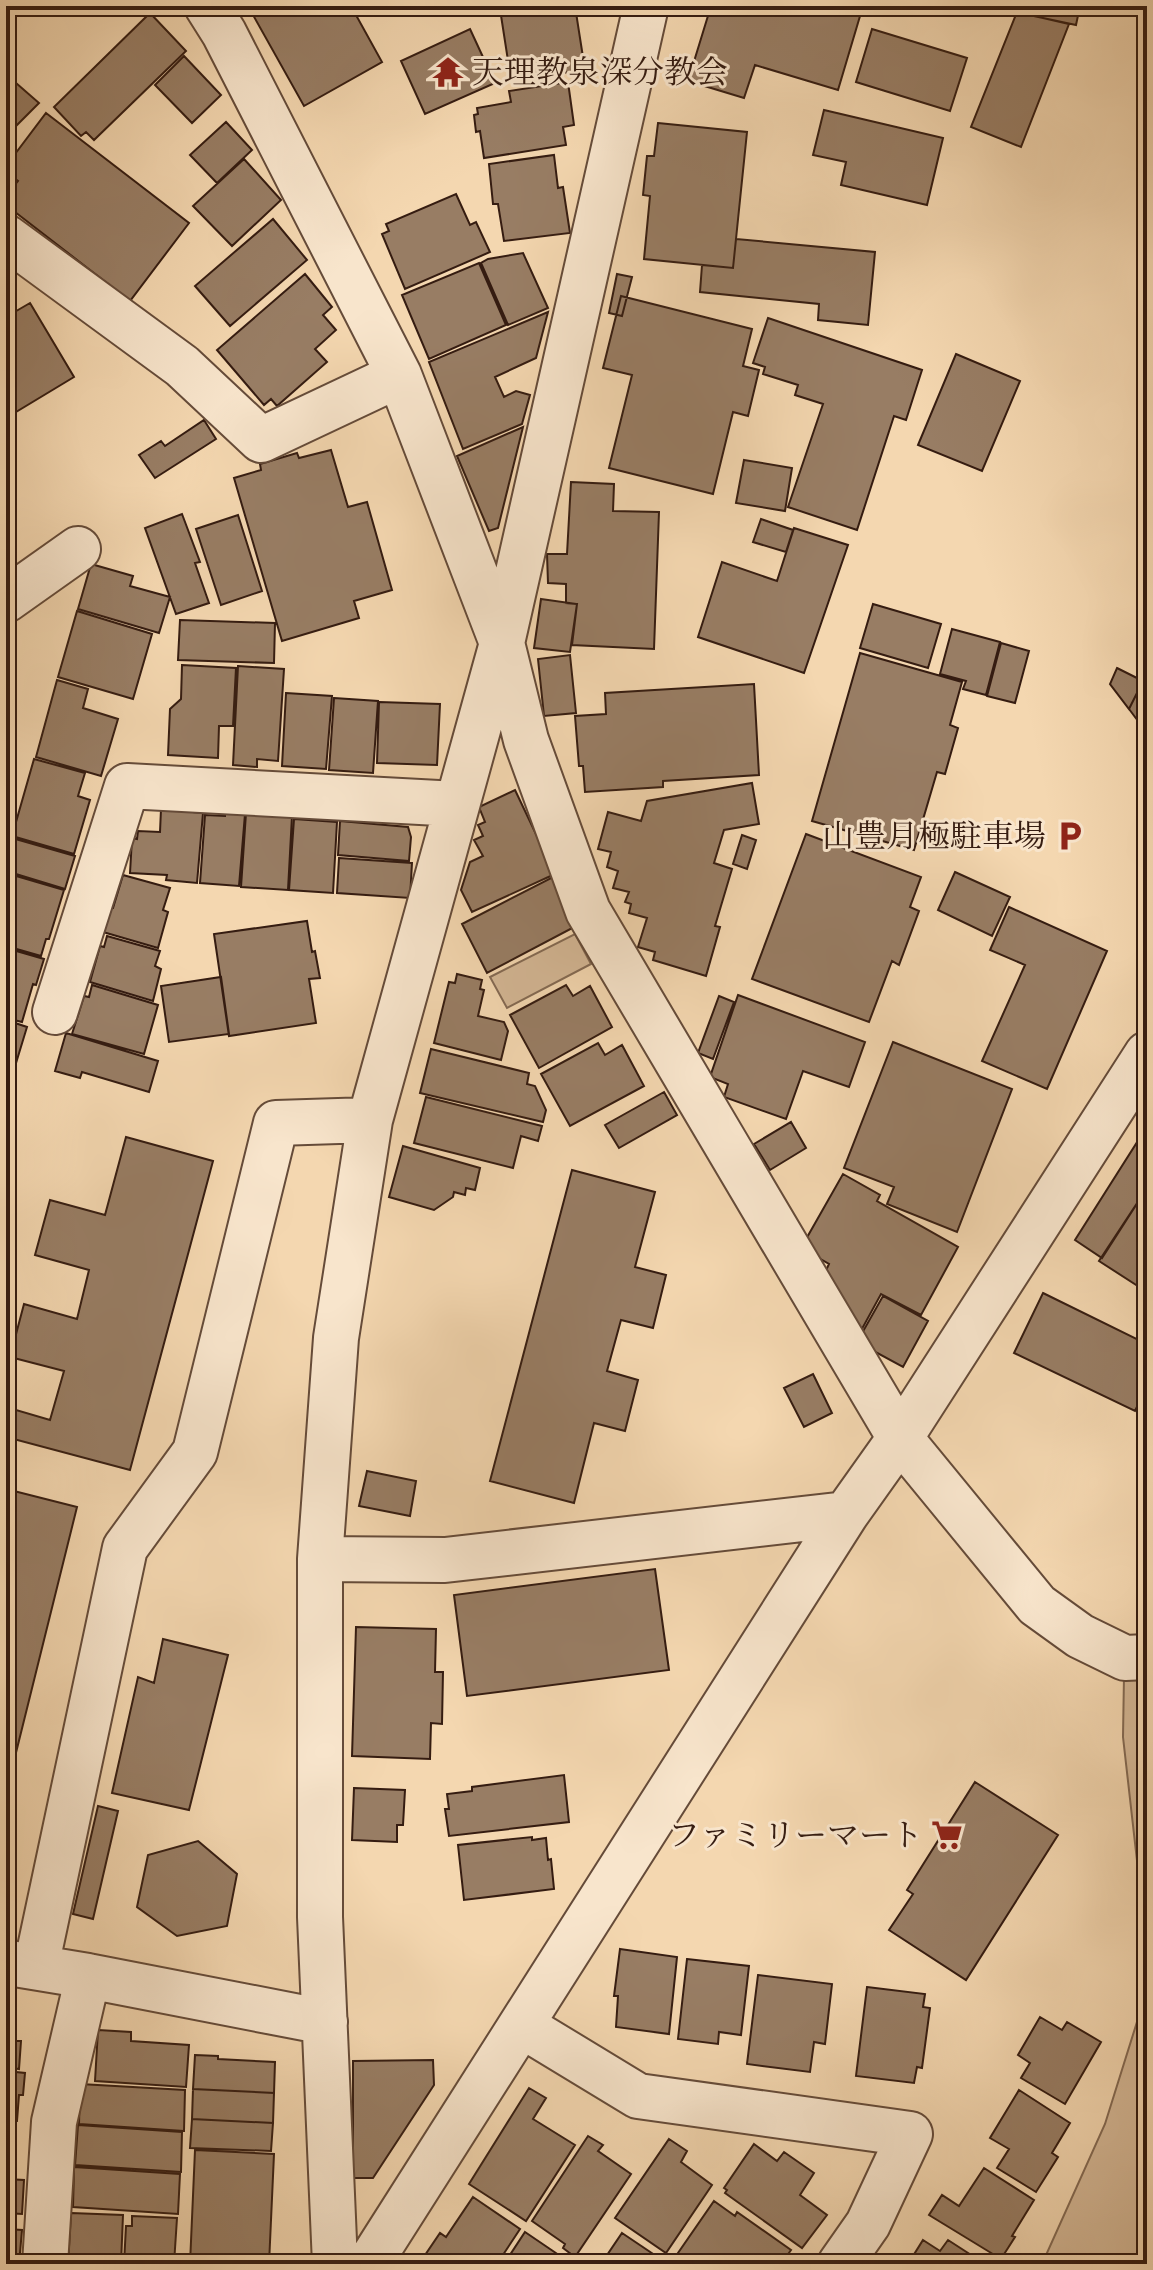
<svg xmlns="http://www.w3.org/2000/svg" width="1153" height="2270" font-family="'Libre Bodoni','Noto Serif JP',serif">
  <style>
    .green { fill: #d4b795; stroke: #846a53; stroke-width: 2 }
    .building { fill: #987d64; stroke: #351c11; stroke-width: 2 }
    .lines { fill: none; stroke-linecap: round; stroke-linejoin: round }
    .minor-casing { stroke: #654b39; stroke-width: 48 }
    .minor { stroke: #f8e5cc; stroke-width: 44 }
    .labels { text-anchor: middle; stroke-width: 6; stroke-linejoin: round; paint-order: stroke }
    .poi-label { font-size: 32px; fill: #351c11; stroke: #f8e5cc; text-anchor: end }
  </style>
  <rect width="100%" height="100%" fill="#f4d7b0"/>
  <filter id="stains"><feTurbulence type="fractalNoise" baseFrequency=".0025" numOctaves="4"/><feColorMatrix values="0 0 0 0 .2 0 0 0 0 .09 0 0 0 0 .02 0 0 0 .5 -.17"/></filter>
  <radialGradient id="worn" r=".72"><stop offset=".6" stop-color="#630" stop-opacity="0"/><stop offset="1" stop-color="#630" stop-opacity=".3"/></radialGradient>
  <!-- green -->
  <path class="green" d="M575,934L591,964L507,1008L490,977Z
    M1124,1676L1147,1677V1949L1123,1737Z
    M1147,1990V2264H1042L1105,2124Z"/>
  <!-- building -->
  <path class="building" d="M248,6H351L382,62L304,106Z
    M474,6H496L478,15Z
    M522,6H575L585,70L511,80L500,9Z
    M711,6H863L838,90L755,65L744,98L688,81Z
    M987,6H1080L1076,25Z
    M1017,12L1069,24L1021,147L971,127Z
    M150,13L186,51L94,140L86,132L81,136L54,107Z
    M470,29L495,83L425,114L401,61Z
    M872,29L967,58L950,111L856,82Z
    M184,56L221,95L192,123L155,85Z
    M8,76L39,103L6,136V79Z
    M568,82L574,125L563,127L566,145L484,158L480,131L476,132L474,115L478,114L477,108L511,102L509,91Z
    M824,110L943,138L927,205L841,185L846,162L813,155Z
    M46,113L189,223L130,301L6,205V196L18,181L6,172V166Z
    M226,122L252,150L217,183L190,155Z
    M658,123L747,132L733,268L644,259L650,196L643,195L647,156H654Z
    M554,155L558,188L563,187L570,233L504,241L498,204H493L489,164Z
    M244,159L281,200L232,246L193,206Z
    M456,194L470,225L476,222L490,252L405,289L382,234L389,231L386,224Z
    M273,219L307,260L230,326L195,286Z
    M736,239L875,252L868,325L818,320L819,304L700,292L702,265L733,268Z
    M523,253L548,308L508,325L481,263L488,259Z
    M479,263L506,325L429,359L402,295Z
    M305,274L332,307L323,315L336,330L315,349L327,362L277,406L271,399L264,405L217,350Z
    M617,274L632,277L622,316L609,313Z
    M621,296L752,329L743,366L759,370L748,416L733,412L713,494L609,468L632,375L603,368Z
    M30,303L74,377L6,418V317Z
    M548,312L536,358L495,377L504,397L516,391L530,395L522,424L463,449L429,362Z
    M768,318L922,370L906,420L894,416L857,530L788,507L823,404L795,395L798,385L763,374L765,367L753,363Z
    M956,354L1020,381L982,471L918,445Z
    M1147,416V432L1139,422Z
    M204,420L216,439L155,478L139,455L161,441L165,446Z
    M523,427L498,528L489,531L457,456Z
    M331,450L348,507L367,502L392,590L354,601L359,618L282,641L234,478L261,470L260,464L297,453L299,458Z
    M744,460L792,468L785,511L736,503Z
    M571,482L614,484L613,511L659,512L654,649L572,645L577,604L566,603V584L548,583L547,554H567Z
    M182,514L200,562L195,563L209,603L176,614L145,528Z
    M238,515L262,591L221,605L196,529Z
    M761,519L793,530L786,552L753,542Z
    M794,528L848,545L804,673L698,637L722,562L777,581Z
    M91,564L133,576L130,586L170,597L159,633L78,609Z
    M541,599L577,604L570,652L534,648Z
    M873,604L941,624L928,668L860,648Z
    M77,611L152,634L133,699L58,677Z
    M180,620L275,623L274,663L178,660Z
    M952,629L1000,642L986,695L963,689L966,681L940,674Z
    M1001,643L1029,651L1015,703L987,696Z
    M860,653L962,682L950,725L958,728L945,774L937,772L914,850L812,821Z
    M570,655L576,713L544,716L538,659Z
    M182,665L236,668L233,726H219L218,758L168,755L170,709L181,699Z
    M238,666L284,669L278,761L257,759V767L233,765Z
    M1117,668L1143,681L1129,709L1110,684Z
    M57,680L88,689L83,708L118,719L101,776L36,757Z
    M1143,681L1147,683V733L1129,709Z
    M754,684L759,775L663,781V787L585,792L583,766H579L575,716L606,714L605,693Z
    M286,693L332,696L326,769L282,766Z
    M334,698L378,701L373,773L329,770Z
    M379,702L440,704L437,765L377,763Z
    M34,759L85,773L78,796L90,800L74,854L12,836Z
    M752,783L759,824L724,830L714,863L732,869L715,926L720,927L706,976L653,960L655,952L638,947L647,918L629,913L631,904L625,902L629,892L613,888L618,871L607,867L611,852L598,849L608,812L641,821L647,801Z
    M515,790L555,874L472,912L461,890L470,862L483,856L474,840L483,836L478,825L485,822L479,807Z
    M161,809L203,813L197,883L166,880L167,875L130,873L132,838L137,839L138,831L160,832Z
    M225,813L245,814L239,886L200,883L205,815L225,816Z
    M246,813L292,816L288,890L241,887Z
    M294,819L337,822L333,893L289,890Z
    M340,821L408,827L411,837L409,861L338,855Z
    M806,834L921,877L910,907L919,911L899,965L892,961L869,1022L752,979Z
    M742,835L756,840L747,869L733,864Z
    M12,838L75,856L65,889L6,871V859Z
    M339,858L412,863L410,898L337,893Z
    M955,872L1010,897L992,936L938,910Z
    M6,873L64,890L49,939H46L41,956L6,946Z
    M123,875L170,888L163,910L168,912L158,948L103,932L110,908H113Z
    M553,877L578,925L487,973L462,924Z
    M1009,907L1107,951L1047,1089L982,1061L1025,965L990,950Z
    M307,921L312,952L315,951L320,978L309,979L316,1023L229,1036L214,934Z
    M107,936L160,951L155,966L161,969L153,1001L90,982L100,946L104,947Z
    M6,948L44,959L36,985L33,984L22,1022L6,1018Z
    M457,974L482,980L480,989L484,990L478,1016L504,1022L508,1031L501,1060L434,1043L449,982L455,983Z
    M221,977L229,1034L169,1042L161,986Z
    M92,985L158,1005L144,1054L72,1034L84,996L89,997Z
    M566,985L573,996L590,986L612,1027L539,1068L510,1015Z
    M738,995L865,1042L849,1087L803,1071L786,1119L724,1097L728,1084L710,1077Z
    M719,996L734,1002L713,1059L698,1053Z
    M6,1020L27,1027L13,1073L6,1071Z
    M66,1033L158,1061L149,1092L82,1072L80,1078L55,1071Z
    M893,1042L1012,1089L957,1232L887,1204L894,1187L844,1168Z
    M598,1043L605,1055L622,1045L644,1086L570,1126L541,1074Z
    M431,1049L529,1073L527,1084L535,1086L546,1110L543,1122L420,1093Z
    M664,1092L677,1115L619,1148L605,1125Z
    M426,1097L542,1126L538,1141L521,1136L513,1168L414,1143Z
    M791,1122L806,1148L770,1170L754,1144Z
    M1141,1136L1147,1140V1188L1102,1258L1075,1240Z
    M126,1137L213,1161L130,1470L6,1437V1407L50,1420L64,1371L10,1357L24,1304L77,1319L89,1270L35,1255L50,1200L105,1215Z
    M403,1146L480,1168L475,1190L466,1188L465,1195L454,1192L453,1197L434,1210L389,1197Z
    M572,1170L655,1192L635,1267L666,1275L653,1328L621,1320L607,1371L638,1380L625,1431L594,1423L574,1503L490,1481Z
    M843,1174L880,1195L877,1201L958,1247L921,1315L881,1294L857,1338L823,1277L829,1264L801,1248Z
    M1147,1188V1292L1099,1261Z
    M1043,1293L1147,1344V1386L1135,1411L1014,1353Z
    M883,1296L928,1321L903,1367L857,1342Z
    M813,1374L832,1413L804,1427L784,1388Z
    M367,1471L416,1481L410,1516L359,1506Z
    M6,1489L77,1507L6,1793Z
    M655,1569L669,1670L467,1696L454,1595Z
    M356,1627L436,1629L435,1672H443L442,1724L431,1723L430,1759L352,1756Z
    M163,1639L228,1655L189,1810L112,1793L138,1677L154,1683Z
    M564,1775L569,1822L449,1836L445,1809H449L447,1794L472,1791V1787Z
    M975,1782L1058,1835L966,1980L889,1930L913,1894L907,1890Z
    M354,1788L405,1790L403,1825H397V1842L352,1840Z
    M98,1806L118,1811L93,1919L73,1914Z
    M532,1837V1840L546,1838L548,1860L551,1859L554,1889L464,1900L458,1845Z
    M198,1841L237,1874L227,1926L177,1936L137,1907L148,1855Z
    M620,1949L677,1957L669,2034L616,2027L618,1996H614Z
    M687,1959L749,1966L741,2035L719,2032L718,2044L678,2039Z
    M758,1975L832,1984L825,2044L814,2042L810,2072L747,2064Z
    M867,1987L925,1994L923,2007L930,2008L922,2068L917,2067L914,2083L856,2076Z
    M1040,2017L1062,2030L1067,2022L1101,2042L1065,2104L1021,2078L1030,2063L1018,2055Z
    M6,2021L14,2022L13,2041H21L19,2069L6,2067Z
    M98,2030L131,2032V2041L189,2045L186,2087L95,2081Z
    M195,2055L218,2056V2059L275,2062L274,2093L193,2089Z
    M433,2060L434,2085L373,2178H353V2061Z
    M6,2071L25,2073L23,2095H19L17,2121L6,2120Z
    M80,2084L185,2090L184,2131L79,2124Z
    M529,2088L546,2098L533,2119L575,2145L526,2221L469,2184Z
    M193,2089L274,2093L273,2123L192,2119Z
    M1019,2090L1070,2123L1052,2153L1058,2157L1036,2192L997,2168L1009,2149L990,2138Z
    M192,2119L273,2123L271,2151L190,2148Z
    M6,2124H10L7,2164H6Z
    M78,2125L182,2132L181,2172L75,2165Z
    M588,2136L603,2145L598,2151L631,2174L575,2257L563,2248L565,2244L532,2221Z
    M669,2139L687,2151L681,2162L712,2185L666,2253L615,2218Z
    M754,2144L777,2161L784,2152L814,2173L800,2195L827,2215L802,2248L725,2193L727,2190L724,2188Z
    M195,2150L274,2154L269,2264H190Z
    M74,2167L180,2174L178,2214L73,2207Z
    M984,2168L1034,2200L1012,2236L1015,2237L1001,2259L929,2215L942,2195L959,2206Z
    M6,2179L24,2180L22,2214L6,2213Z
    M473,2197L520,2229L497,2264H419L440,2233L446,2237Z
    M714,2201L735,2216L737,2212L791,2250L781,2264H694L678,2253Z
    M71,2213L123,2215L121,2264H68Z
    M132,2216L177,2218L174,2264H124L126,2226H132Z
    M6,2229L22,2230L19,2264H6Z
    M525,2232L572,2264H504Z
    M622,2233L668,2264H601Z
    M923,2240L940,2251L948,2240L985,2264H908Z"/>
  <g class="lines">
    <defs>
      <path id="minor" d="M207,6L224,33L399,375L502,643L526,740L588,911L900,1438L1037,1605L1080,1636L1125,1658L1147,1657
        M6,237L182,366L261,440L399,375
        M6,600L78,549
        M55,1012L127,786L457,804
        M320,1559L445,1560L846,1514
        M9,1963L88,1976L325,2022
        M36,1967L125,1548L195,1452L276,1123L370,1120
        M521,2025L638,2096L910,2134L868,2224L840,2264
        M45,2264L54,2122L88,1976
        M335,2264L320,1917V1559L336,1338L370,1120L502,643L646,6
        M369,2264L846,1514L900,1438L1147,1054"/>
    </defs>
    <!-- minor casing -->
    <use href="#minor" class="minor-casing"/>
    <!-- minor -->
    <use href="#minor" class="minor"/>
  </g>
  <!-- icons -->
  <defs>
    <symbol id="temple-bare" viewBox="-9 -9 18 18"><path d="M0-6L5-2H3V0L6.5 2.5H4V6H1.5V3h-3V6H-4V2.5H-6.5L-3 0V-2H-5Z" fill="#8f2418" stroke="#f8e5cc" stroke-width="2.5" paint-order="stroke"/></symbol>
    <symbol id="parking-bare" viewBox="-9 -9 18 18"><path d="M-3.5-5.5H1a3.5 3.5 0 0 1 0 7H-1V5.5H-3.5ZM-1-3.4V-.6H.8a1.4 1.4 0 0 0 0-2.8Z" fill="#8f2418" stroke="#f8e5cc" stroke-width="2.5" paint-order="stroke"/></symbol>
    <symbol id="supermarket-bare" viewBox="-9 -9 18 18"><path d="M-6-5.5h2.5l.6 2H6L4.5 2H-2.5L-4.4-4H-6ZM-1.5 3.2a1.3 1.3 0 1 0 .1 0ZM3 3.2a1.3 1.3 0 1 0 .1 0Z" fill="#8f2418" stroke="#f8e5cc" stroke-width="2.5" paint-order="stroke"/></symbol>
  </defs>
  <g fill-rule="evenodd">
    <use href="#temple-bare" x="426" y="50" width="44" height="44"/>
    <use href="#parking-bare" x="1048" y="814" width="44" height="44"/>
    <use href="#supermarket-bare" x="925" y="1813" width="44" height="44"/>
  </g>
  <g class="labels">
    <!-- poi labels -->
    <g class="poi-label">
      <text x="472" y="83" text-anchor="start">天理教泉深分教会</text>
      <text x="1046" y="847">山豊月極駐車場</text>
      <text x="923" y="1846">ファミリーマート</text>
    </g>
  </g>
  <!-- margin -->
  <rect width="1153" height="2270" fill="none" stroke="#f4d7b0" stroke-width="32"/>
  <rect x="8" y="8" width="1137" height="2254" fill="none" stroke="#351c11" stroke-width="4"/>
  <rect x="16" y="16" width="1121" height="2238" fill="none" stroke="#351c11" stroke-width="2"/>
  <rect width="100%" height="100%" filter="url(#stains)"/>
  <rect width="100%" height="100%" fill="url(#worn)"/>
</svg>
